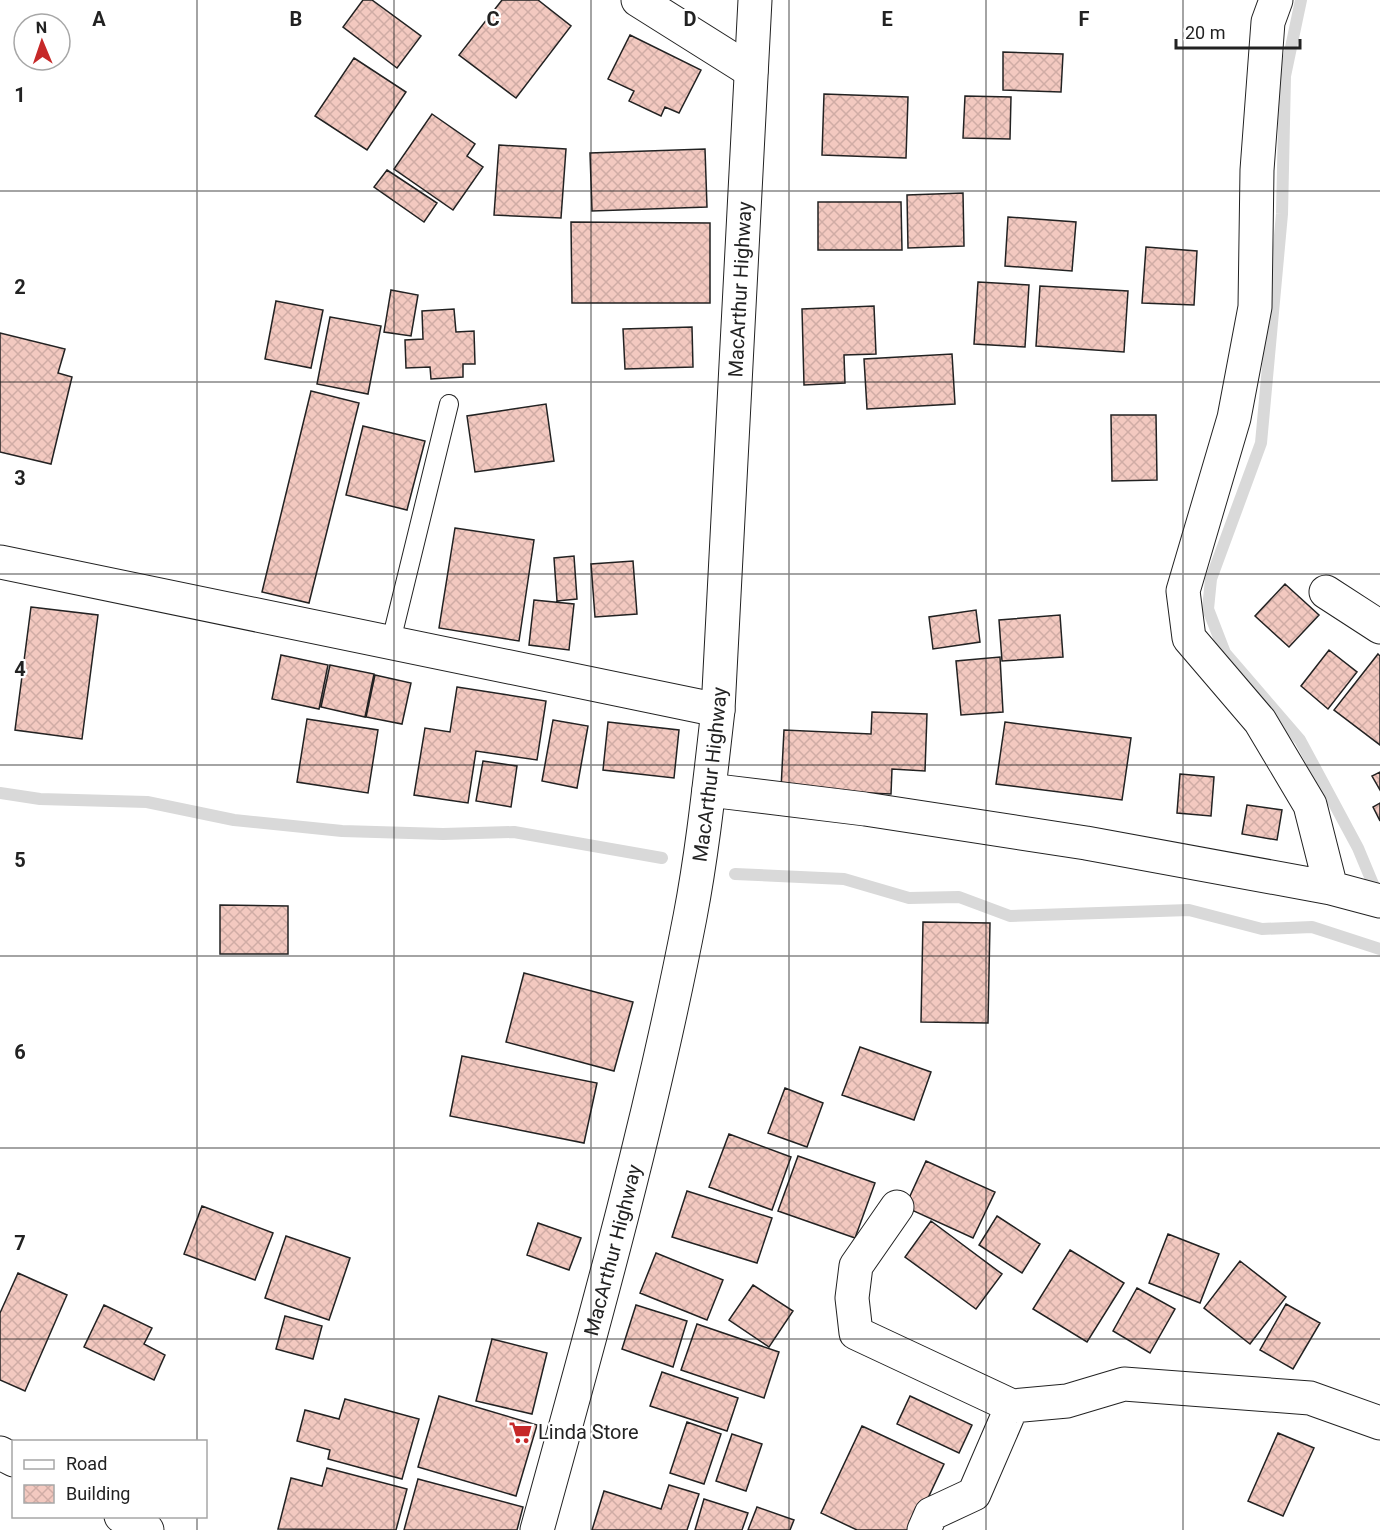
<svg xmlns="http://www.w3.org/2000/svg" width="1380" height="1530" font-family="Roboto,sans-serif">
  <style>
    .lines { fill: none; stroke-linecap: round; stroke-linejoin: round }
    .stream { stroke: #d9d9d9; stroke-width: 12 }
    .building { fill: url(#building-cross-hatch); stroke: #222; stroke-width: 1.5 }
    .lane-casing { stroke: #222; stroke-width: 20 }
    .street-casing { stroke: #222; stroke-width: 35 }
    .secondary-casing { stroke: #222; stroke-width: 35 }
    .lane { stroke: #fff; stroke-width: 18 }
    .street { stroke: #fff; stroke-width: 33 }
    .secondary { stroke: #fff; stroke-width: 33 }
    .grid { fill: none; stroke: #222; stroke-width: 1.5; stroke-opacity: 0.55 }
    .labels { text-anchor: middle; stroke-width: 4.5; stroke-linejoin: round; paint-order: stroke }
    .street-label { font-size: 20px; fill: #222; stroke: #fff }
    .poi-label { font-size: 20px; fill: #222; stroke: #fff; text-anchor: start }
    .grid-label { font-size: 20px; text-anchor: middle; font-weight: bold; fill: #222; stroke: #fff; stroke-width: 4.5; stroke-linejoin: round; paint-order: stroke }
  </style>
  <defs>
    <pattern id="building-cross-hatch" width="8" height="8" patternUnits="userSpaceOnUse" patternTransform="scale(1.5)"><rect width="8" height="8" fill="#f3c9c0"/><path d="M0 0l8 8M0 8l8-8" fill="none" stroke="#d0aca5"/></pattern>
  </defs>
  <rect width="100%" height="100%" fill="#fff"/>
  <g class="lines">
    <!-- stream -->
    <path class="stream" d="M1301,0L1285,76L1282,214L1261,443L1211,579L1208,609L1225,653L1300,740L1358,848L1378,896
      M0,793L40,799L147,802L234,820L342,831L443,834L514,832L662,858
      M735,874L844,879L909,898L959,897L1010,916L1189,910L1262,929L1312,927L1380,949"/>
  </g>
  <!-- building -->
  <path class="building" d="M363,0H372L421,36L397,68L343,27Z
    M502,0H538L571,26L516,98L459,55Z
    M630,35L701,70L679,113L665,107L661,116L629,101L634,91L608,79Z
    M1003,52L1063,54L1061,92L1003,90Z
    M354,58L406,92L367,150L315,116Z
    M824,94L908,97L906,158L822,155Z
    M965,96L1011,97L1010,139L963,138Z
    M432,114L475,144L467,156L483,167L453,210L394,169Z
    M499,145L566,149L561,218L494,215Z
    M705,149L707,207L592,211L590,153Z
    M387,170L437,203L424,222L374,187Z
    M963,193L964,246L908,248L907,195Z
    M818,202H901L902,250H818Z
    M1008,217L1076,222L1072,271L1005,266Z
    M571,222L710,223V303H572Z
    M1146,247L1197,251L1194,305L1142,303Z
    M978,282L1029,285L1025,347L974,344Z
    M1040,286L1128,291L1124,352L1036,346Z
    M391,290L418,295L411,336L384,332Z
    M276,301L323,310L311,368L265,359Z
    M874,306L876,354L844,355L845,383L804,385L802,309Z
    M454,309L456,332L474,331L475,364H463V377L431,379L430,367L406,368L405,340L423,339L422,311Z
    M330,317L381,326L368,394L317,384Z
    M692,327L693,367L625,369L623,329Z
    M0,333L65,349L58,373L72,377L51,464L0,452Z
    M952,354L955,404L867,409L864,359Z
    M311,391L359,403L309,603L262,592Z
    M546,404L554,461L475,472L467,416Z
    M1111,415H1156L1157,480L1112,481Z
    M363,426L425,441L407,510L346,495Z
    M455,528L534,540L519,641L439,628Z
    M574,556L577,599L557,601L554,558Z
    M633,561L637,614L595,617L591,564Z
    M1285,584L1319,615L1289,647L1255,616Z
    M534,600L574,604L569,650L529,645Z
    M31,607L98,615L82,739L15,730Z
    M976,610L980,642L933,649L929,617Z
    M1060,615L1063,657L1002,661L999,620Z
    M1329,650L1357,672L1328,709L1301,686Z
    M1378,654L1380,656V745L1334,710Z
    M281,655L328,665L319,709L272,699Z
    M1000,657L1003,712L961,715L956,661Z
    M330,665L374,674L365,717L321,707Z
    M375,675L411,683L402,724L366,717Z
    M457,687L546,701L537,760L476,751L468,803L414,795L425,728L450,732Z
    M872,712L927,714L925,771L892,769L891,794L781,789L784,730L871,734Z
    M307,719L378,730L368,793L297,782Z
    M553,720L588,726L577,788L542,781Z
    M608,722L679,730L674,778L603,770Z
    M1005,722L1131,738L1122,800L996,784Z
    M483,761L517,766L511,807L476,801Z
    M1380,772V790L1372,776Z
    M1180,774L1214,777L1211,816L1177,813Z
    M1380,803V821L1373,807Z
    M1247,805L1282,810L1277,840L1242,834Z
    M220,905L288,906V954H220Z
    M923,922L990,923L988,1023L921,1022Z
    M524,973L633,1002L614,1071L506,1042Z
    M860,1047L931,1072L914,1120L842,1095Z
    M462,1056L597,1083L584,1143L450,1116Z
    M785,1088L823,1103L807,1147L768,1133Z
    M729,1134L791,1157L772,1210L709,1187Z
    M798,1156L875,1183L855,1238L778,1211Z
    M926,1161L995,1192L973,1238L905,1207Z
    M687,1191L772,1218L757,1263L672,1237Z
    M202,1206L273,1233L255,1280L184,1254Z
    M997,1216L1040,1244L1022,1273L979,1245Z
    M931,1221L1002,1274L976,1309L905,1257Z
    M538,1223L581,1238L569,1270L527,1255Z
    M1168,1234L1219,1254L1200,1303L1149,1283Z
    M286,1236L350,1258L329,1320L265,1298Z
    M1070,1250L1124,1283L1087,1342L1033,1309Z
    M656,1253L723,1280L707,1320L640,1293Z
    M1240,1261L1286,1297L1250,1344L1204,1308Z
    M18,1273L67,1295L25,1391L0,1380V1313Z
    M753,1285L793,1311L769,1347L729,1320Z
    M1137,1288L1175,1309L1150,1353L1113,1331Z
    M1286,1304L1320,1323L1293,1369L1260,1350Z
    M104,1305L152,1328L144,1344L165,1355L154,1380L84,1347Z
    M636,1305L687,1321L673,1367L622,1349Z
    M285,1316L322,1326L313,1359L276,1349Z
    M697,1324L779,1352L764,1398L681,1370Z
    M492,1339L547,1353L532,1414L476,1401Z
    M662,1372L738,1398L727,1431L650,1406Z
    M439,1396L537,1425L516,1496L418,1467Z
    M910,1396L972,1425L959,1453L897,1424Z
    M345,1399L419,1419L402,1479L328,1459L330,1450L297,1441L305,1410L339,1419Z
    M687,1422L721,1434L704,1484L670,1473Z
    M862,1426L944,1464L913,1530H857L821,1513Z
    M1278,1433L1314,1448L1283,1516L1248,1501Z
    M732,1434L762,1444L746,1491L716,1481Z
    M327,1468L407,1489L396,1530L278,1529L291,1478L322,1486Z
    M418,1479L523,1507L517,1530H404Z
    M669,1485L699,1494L687,1530H592L604,1491L661,1509Z
    M704,1499L748,1513L742,1530H695Z
    M757,1507L794,1520L790,1530H748Z"/>
  <g class="lines">
    <defs>
      <path id="lane" d="M391,641L449,404"/>
      <path id="street" d="M638,0L751,71
        M1276,0L1268,22L1257,170L1255,307L1234,418L1183,591L1189,638L1260,721L1310,805L1331,888
        M0,562L718,710
        M1326,592L1380,627
        M709,790L865,809L1086,843L1331,888L1380,901
        M897,1207L856,1266L852,1298L856,1333L1012,1406
        M924,1530L931,1514L974,1494L1012,1406L1067,1401L1124,1384L1310,1398L1380,1423"/>
      <g id="secondary">
        <path d="M0,1453L14,1460"/>
        <path d="M121,1516L147,1530"/>
        <path id="s1" d="M537,1530C593,1327 650,1124 690,917C703,849 710,779 718,710L755,0"/>
      </g>
    </defs>
    <!-- lane casing -->
    <use href="#lane" class="lane-casing"/>
    <!-- street casing -->
    <use href="#street" class="street-casing"/>
    <!-- secondary casing -->
    <use href="#secondary" class="secondary-casing"/>
    <!-- lane -->
    <use href="#lane" class="lane"/>
    <!-- street -->
    <use href="#street" class="street"/>
    <!-- secondary -->
    <use href="#secondary" class="secondary"/>
  </g>
  <!-- grid -->
  <path class="grid" d="M197,0V1442M394,0V1530M591,0V1530M789,0V1530M986,0V1530M1183,0V1530M0,191H1380M0,382H1380M0,574H1380M0,765H1380M0,956H1380M0,1148H1380M0,1339H1380M197,1516V1530"/>
  <!-- icons -->
  <defs>
    <symbol id="supermarket-bare" viewBox="-9 -9 18 18"><path d="M-6-5.5h2.5l.6 2H6L4.5 2H-2.5L-4.4-4H-6ZM-1.5 3.2a1.3 1.3 0 1 0 .1 0ZM3 3.2a1.3 1.3 0 1 0 .1 0Z" fill="#c62828" stroke="#fff" stroke-width="2.5" paint-order="stroke"/></symbol>
  </defs>
  <g fill-rule="evenodd">
    <use href="#supermarket-bare" x="504" y="1416" width="33" height="33"/>
  </g>
  <g class="labels">
    <!-- street labels -->
    <g class="street-label">
      <text dy="7" stroke="none"><textPath href="#s1" startOffset="1262">MacArthur Highway</textPath></text>
      <text dy="7" stroke="none"><textPath href="#s1" startOffset="776">MacArthur Highway</textPath></text>
      <text dy="7" stroke="none"><textPath href="#s1" startOffset="290">MacArthur Highway</textPath></text>
    </g>
    <!-- poi labels -->
    <g class="poi-label">
      <text x="538" y="1439">Linda Store</text>
    </g>
  </g>
  <g class="grid-label">
    <text x="99" y="26">A</text>
    <text x="296" y="26">B</text>
    <text x="493" y="26">C</text>
    <text x="690" y="26">D</text>
    <text x="887" y="26">E</text>
    <text x="1084" y="26">F</text>
    <text x="20" y="102">1</text>
    <text x="20" y="294">2</text>
    <text x="20" y="485">3</text>
    <text x="20" y="676">4</text>
    <text x="20" y="867">5</text>
    <text x="20" y="1059">6</text>
    <text x="20" y="1250">7</text>
  </g>
  <!-- legend -->
  <rect x="12" y="1440" width="195" height="78" fill="#ffffff" stroke="#a7a7a7" stroke-width="1.5"/>
  <rect x="24" y="1460" width="30" height="9" fill="#ffffff" stroke="#a7a7a7" stroke-width="1.5"/>
  <text x="66" y="1470" font-size="18" fill="#222222">Road</text>
  <rect x="24" y="1485" width="30" height="18" fill="url(#building-cross-hatch)" stroke="#a7a7a7" stroke-width="1.5"/>
  <text x="66" y="1500" font-size="18" fill="#222222">Building</text>
  <!-- north arrow -->
  <g transform="translate(42 42) rotate(358)"><circle r="28" fill="#ffffff" stroke="#a7a7a7" stroke-width="1.5"/>
  <path d="M0-4.5L10 22L0 15L-10 22Z" fill="#c62828"/>
  <text y="-9" font-size="16" font-weight="bold" text-anchor="middle" fill="#222222">N</text>
  </g>
  <!-- scale -->
  <path d="M1176 39v9h124v-9" fill="none" stroke="#222222" stroke-width="3"/>
  <text x="1185" y="39" font-size="18" fill="#222222" stroke="#ffffff" stroke-width="4.5" paint-order="stroke">20 m</text>
</svg>
